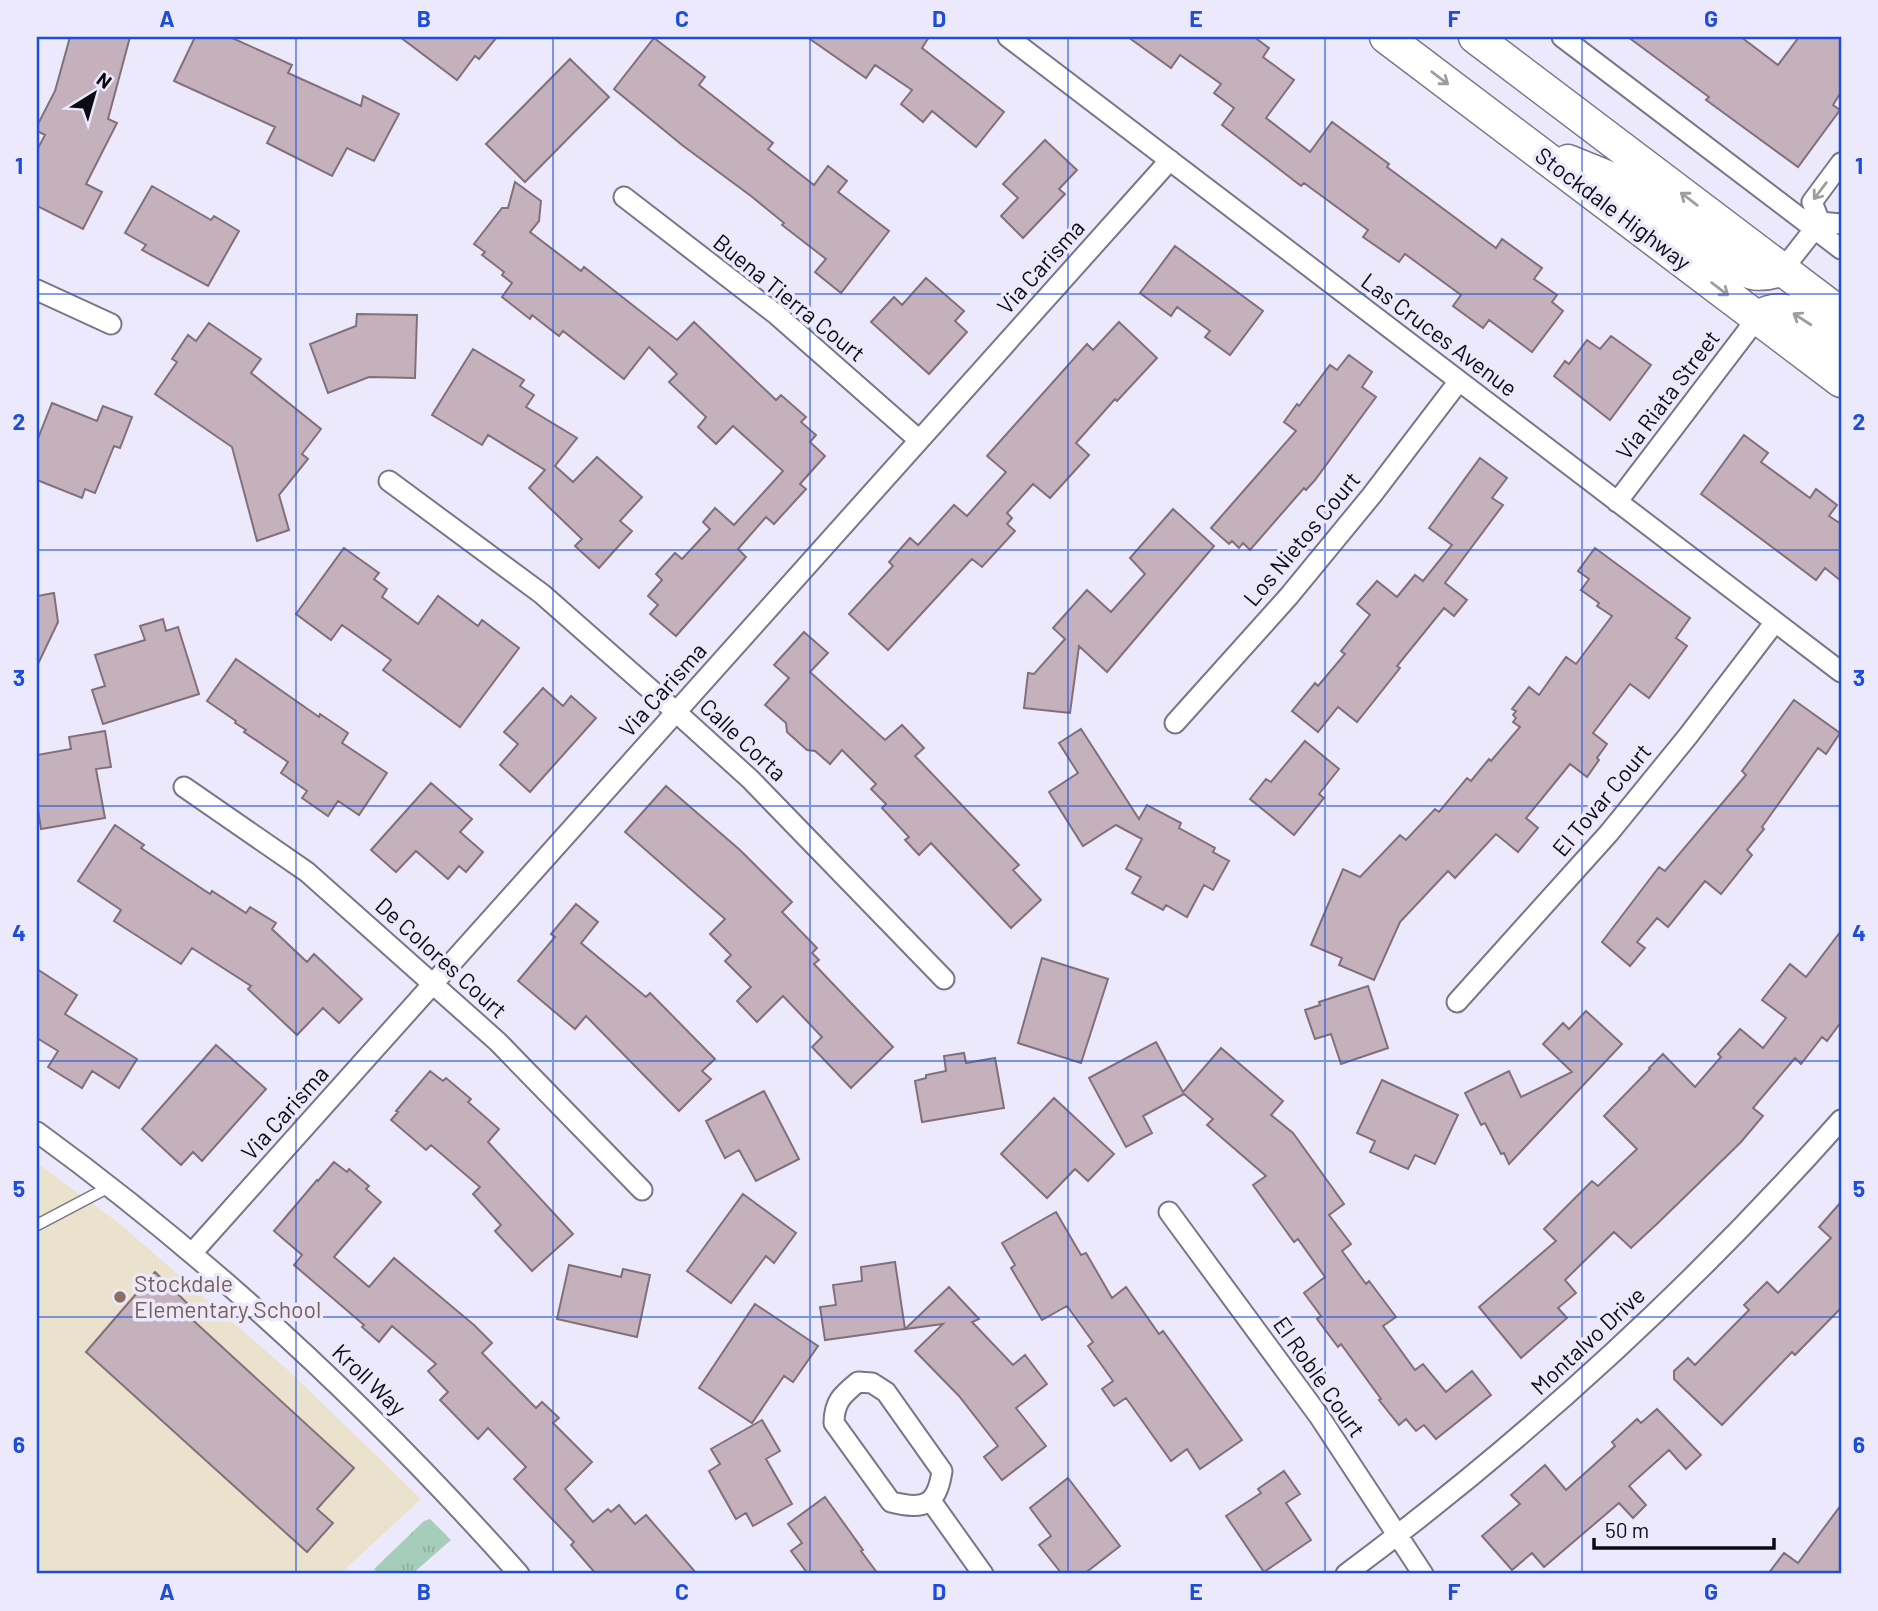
<svg xmlns="http://www.w3.org/2000/svg" width="1878" height="1611" font-family="Barlow,sans-serif">
  <style>
    .education { fill: #eae2cc }
    .grass { fill: url(#grass-tufts) }
    .building { fill: #c4b1bc; stroke: #81707a; stroke-width: 2 }
    .lines { fill: none; stroke-linecap: round; stroke-linejoin: round }
    .service-casing { stroke: #797687; stroke-width: 13 }
    .minor-casing { stroke: #797687; stroke-width: 23 }
    .primary-casing { stroke: #797687; stroke-width: 35 }
    .service { stroke: #fff; stroke-width: 10 }
    .minor { stroke: #fff; stroke-width: 19 }
    .primary { stroke: #fff; stroke-width: 32 }
    .oneway { stroke: #9e9da0 }
    .grid { fill: none; stroke: #1d4ed8; stroke-width: 2; stroke-opacity: 0.55 }
    .education-dot { fill: #8d6e63; stroke: #ede9fd; stroke-width: 2.5 }
    .labels { text-anchor: middle; stroke-width: 7; stroke-linejoin: round; paint-order: stroke }
    .street-label { font-size: 23px; fill: #0d0b12; stroke: #ede9fd }
    .education-label { font-size: 23px; fill: #785e54; stroke: #ede9fd; text-anchor: start }
    .neatline { fill: none; stroke: #1d4ed8; stroke-width: 2.5 }
    .grid-label { font-size: 23px; text-anchor: middle; font-weight: bold; fill: #1d4ed8 }
  </style>
  <defs>
    <pattern id="grass-tufts" width="24" height="20" patternUnits="userSpaceOnUse" patternTransform="scale(1.75)"><rect width="24" height="20" fill="#a6cdb9"/><path d="M3 7l-1-3M5 7V3M7 7l1-3M15 17l-1-3M17 17v-4M19 17l1-3" fill="none" stroke="#8eaf9e"/></pattern>
  </defs>
  <rect width="100%" height="100%" fill="#ede9fd"/>
  <!-- education -->
  <path class="education" d="M37,1163L120,1224L288,1370L421,1499L340,1574H37Z"/>
  <!-- grass -->
  <path class="grass" d="M430,1519L451,1540L412,1574H379L374,1569L424,1521Z"/>
  <!-- building -->
  <path class="building" d="M70,37H130L108,119L117,123L86,184L102,192L83,229L37,206V150L45,135L37,131V126L55,91Z
    M195,37H230L292,65L288,73L361,106L363,96L399,114L374,161L347,148L332,176L267,143L275,127L174,81Z
    M400,37H497L479,59L475,56L457,80Z
    M807,37H929L922,48L1004,112L976,147L932,111L923,122L901,104L912,90L875,65L866,78Z
    M1128,37H1254L1269,48L1263,57L1294,80L1266,118L1310,152L1332,122L1389,164L1387,167L1496,248L1502,239L1542,268L1534,279L1557,295L1552,302L1563,311L1532,352L1489,320L1483,328L1453,306L1461,295L1405,254L1399,262L1363,237L1368,230L1304,183L1301,186L1222,125L1234,108L1214,93L1221,84L1180,55L1171,68Z
    M1628,37H1741L1778,65L1799,37H1841V92L1833,105L1840,110L1798,167L1706,100L1709,97Z
    M654,38L705,77L699,85L773,143L768,149L814,185L828,166L847,181L838,192L889,231L841,293L815,272L826,259L782,225L784,223L751,196L682,145L614,89Z
    M570,59L609,97L525,182L486,144Z
    M1045,140L1077,170L1059,189L1065,194L1023,238L1001,216L1018,198L1003,184Z
    M515,182L541,201L539,221L530,232L581,271L584,267L677,340L694,322L776,400L781,395L806,417L801,422L816,435L810,442L825,456L800,484L806,489L774,524L766,517L738,549L746,557L676,636L650,614L658,605L648,596L662,580L656,574L675,553L682,559L710,529L703,522L715,508L734,525L783,471L733,426L716,444L698,427L706,417L669,382L677,374L649,347L624,379L563,331L559,336L532,315L530,319L502,297L512,283L502,275L504,272L482,255L485,252L474,244L502,208H508Z
    M152,186L211,220L214,216L239,231L208,286L142,250L146,245L125,233Z
    M1175,246L1263,311L1230,355L1205,337L1210,331L1177,307L1171,316L1140,293Z
    M926,278L964,311L955,321L967,332L929,374L871,322L894,297L902,305Z
    M357,314L417,315L415,378L369,377L328,393L310,344L356,326Z
    M1119,322L1157,358L1117,401L1115,399L1076,443L1089,455L1050,498L1033,484L1007,513L1012,518L1007,524L1015,531L982,567L972,559L969,562L888,650L849,614L893,566L889,562L910,538L918,545L954,505L967,516L1006,472L987,456L1087,344L1093,350Z
    M209,323L261,359L251,373L321,429L302,454L308,459L279,495L289,530L257,541L232,447L155,394L177,362L172,359L188,335L196,341Z
    M1611,336L1651,365L1610,420L1554,376L1565,361L1569,364L1587,340L1600,349Z
    M473,349L524,380L520,386L534,395L526,407L577,438L555,466L573,482L597,457L642,497L620,521L632,531L599,568L575,546L582,539L529,488L545,470L488,435L482,445L432,415Z
    M1349,355L1372,372L1362,387L1376,397L1315,480L1306,490L1304,488L1250,550L1243,543L1239,548L1232,541L1229,544L1211,528L1296,431L1284,422L1297,404L1299,406L1330,365L1337,370Z
    M52,403L97,421L103,406L132,417L120,448L114,446L95,493L85,489L82,498L37,480V441Z
    M1744,435L1768,453L1761,462L1810,498L1816,489L1837,505L1829,516L1841,524V581L1825,568L1816,580L1701,494Z
    M1480,458L1507,478L1492,498L1503,505L1445,583L1467,600L1454,616L1444,608L1397,666L1400,668L1357,722L1338,707L1318,732L1292,711L1315,683L1318,686L1345,654L1341,651L1370,615L1357,604L1377,581L1397,597L1415,575L1423,581L1452,545L1429,528Z
    M1173,509L1214,546L1107,672L1079,646L1070,713L1024,708L1028,673L1034,674L1065,639L1053,628L1087,590L1111,612L1145,574L1130,558Z
    M344,548L379,573L374,579L387,589L382,597L418,624L438,596L478,626L482,620L519,648L460,727L383,670L391,660L342,625L331,640L296,614Z
    M1595,548L1690,618L1676,638L1687,646L1649,698L1630,684L1593,733L1607,744L1597,758L1599,760L1587,777L1570,764L1526,818L1538,828L1518,852L1496,834L1455,878L1448,871L1400,922L1374,980L1339,965L1342,958L1311,945L1343,869L1360,877L1400,835L1406,840L1435,809L1439,812L1467,778L1471,781L1489,759L1491,761L1520,727L1513,722L1516,718L1513,715L1516,711L1512,709L1529,687L1539,695L1566,657L1576,664L1612,616L1597,606L1599,603L1581,590L1589,579L1578,571Z
    M54,593L58,622L37,666V596Z
    M163,619L166,631L178,627L199,694L103,724L92,690L105,686L95,655L145,640L140,626Z
    M804,632L828,653L810,672L885,740L902,725L924,748L915,756L1019,865L1013,870L1041,900L1011,928L931,843L919,855L905,840L909,837L882,808L886,804L871,789L876,784L842,750L830,764L815,751L807,750L787,732L786,723L765,705L789,678L774,665Z
    M236,659L319,717L320,714L348,733L342,743L387,773L359,815L338,801L328,816L302,798L307,791L281,773L288,762L244,732L246,730L235,723L236,721L207,701Z
    M543,688L563,706L571,696L596,718L530,792L500,765L518,744L504,732Z
    M1794,700L1840,733L1826,754L1818,748L1762,827L1764,829L1747,850L1752,855L1721,894L1705,881L1668,927L1657,918L1637,942L1645,948L1630,966L1602,942L1659,867L1665,871L1746,775L1742,771Z
    M1081,729L1139,819L1147,805L1181,823L1179,828L1215,848L1213,852L1229,861L1213,890L1204,885L1187,917L1166,905L1163,910L1132,893L1141,877L1126,869L1142,839L1116,825L1083,846L1049,792L1078,773L1059,743Z
    M105,731L111,767L96,769L105,818L41,829L37,803V755L71,749L69,737Z
    M1305,741L1339,769L1319,794L1324,798L1294,835L1250,799L1266,779L1271,782Z
    M431,783L472,819L460,832L483,852L466,872L459,866L448,879L416,851L396,872L371,850Z
    M666,786L740,850L792,902L782,912L817,948L812,953L819,960L814,964L893,1047L851,1088L812,1047L822,1037L783,996L757,1022L737,1001L751,987L725,961L731,955L710,934L725,919L625,832Z
    M115,825L144,845L141,848L210,894L212,891L246,913L250,907L276,923L272,929L307,962L314,954L362,999L339,1023L323,1008L297,1035L248,989L251,986L192,948L181,964L114,921L121,910L78,881Z
    M576,904L598,922L581,943L646,997L650,993L715,1059L702,1071L711,1079L679,1111L586,1016L575,1029L518,981L555,937L551,934Z
    M1841,931V1022L1827,1041L1822,1037L1801,1064L1795,1058L1753,1108L1763,1116L1741,1142L1659,1222L1631,1248L1614,1232L1565,1280L1576,1293L1558,1308L1567,1318L1521,1358L1479,1307L1556,1241L1544,1229L1592,1181L1598,1186L1637,1149L1604,1116L1650,1069L1649,1068L1663,1054L1695,1087L1721,1057L1718,1054L1740,1029L1763,1048L1786,1018L1762,1000L1790,964L1806,977Z
    M1042,958L1108,979L1081,1063L1018,1043Z
    M37,969L77,995L65,1014L137,1059L119,1088L92,1071L82,1088L48,1067L58,1051L37,1038Z
    M1368,986L1388,1048L1341,1064L1331,1034L1315,1039L1305,1010L1320,1005L1319,1002Z
    M1586,1011L1622,1044L1509,1164L1504,1153L1501,1154L1485,1123L1481,1125L1465,1093L1509,1071L1521,1097L1572,1072L1543,1044L1563,1023L1569,1029Z
    M1156,1042L1183,1092L1221,1048L1283,1101L1271,1115L1293,1133L1344,1204L1329,1215L1351,1244L1342,1251L1366,1284L1369,1281L1396,1317L1383,1326L1415,1370L1423,1364L1446,1392L1472,1371L1491,1395L1436,1439L1424,1425L1416,1431L1406,1419L1399,1425L1379,1400L1381,1399L1341,1344L1338,1347L1317,1319L1321,1316L1304,1293L1325,1277L1298,1239L1294,1242L1253,1185L1266,1176L1207,1125L1213,1119L1184,1094L1143,1116L1152,1133L1126,1147L1089,1078Z
    M216,1045L266,1089L202,1161L193,1152L181,1165L142,1129Z
    M964,1053L966,1063L995,1058L1004,1108L922,1122L915,1081L926,1078V1075L946,1071L944,1056Z
    M430,1071L443,1081L446,1078L471,1099L468,1102L499,1129L488,1142L573,1234L532,1271L495,1231L501,1225L473,1194L480,1187L431,1145L426,1150L391,1120L398,1112L396,1111Z
    M1382,1080L1458,1115L1435,1164L1415,1155L1408,1169L1370,1152L1375,1141L1357,1133Z
    M764,1091L799,1159L756,1181L739,1150L725,1158L706,1121Z
    M1054,1098L1114,1154L1088,1181L1075,1169L1047,1198L1001,1154Z
    M334,1162L347,1172L349,1169L369,1186L366,1189L381,1202L334,1257L369,1287L394,1258L474,1325L492,1343L482,1353L536,1408L542,1402L559,1418L553,1423L592,1462L565,1489L593,1522L608,1509L611,1512L619,1505L635,1524L646,1515L697,1574H596L571,1545L574,1542L514,1479L526,1467L488,1428L478,1439L440,1400L448,1392L428,1371L436,1364L392,1326L379,1342L362,1327L364,1325L294,1265L302,1255L274,1231L317,1180L318,1181Z
    M743,1194L796,1233L774,1263L766,1256L731,1303L687,1271Z
    M1841,1202V1308L1795,1355L1792,1352L1722,1425L1674,1379V1371L1688,1358L1695,1365L1749,1310L1744,1305L1767,1282L1778,1293L1831,1238L1819,1227Z
    M1056,1212L1081,1255L1086,1253L1112,1298L1126,1287L1159,1334L1163,1331L1242,1440L1200,1469L1187,1449L1171,1461L1126,1398L1114,1406L1102,1389L1113,1381L1088,1346L1093,1342L1067,1306L1042,1320L1011,1268L1015,1265L1002,1243Z
    M895,1262L905,1329L825,1340L820,1307L836,1305L833,1285L862,1281L861,1267Z
    M569,1265L621,1277L623,1269L650,1275L637,1337L557,1319Z
    M155,1272L190,1306L184,1312L354,1468L317,1509L333,1523L307,1552L86,1352Z
    M949,1287L979,1319L972,1322L1013,1365L1025,1355L1047,1384L1016,1408L1046,1446L1002,1480L984,1457L998,1446L959,1396L915,1351L943,1324L905,1329Z
    M755,1304L818,1346L793,1382L784,1376L752,1423L699,1388Z
    M1657,1409L1701,1455L1686,1469L1669,1450L1629,1486L1646,1505L1633,1518L1619,1503L1544,1567L1532,1553L1512,1570L1482,1536L1520,1504L1511,1495L1545,1465L1566,1490L1615,1446L1612,1442L1637,1419L1641,1423Z
    M762,1420L780,1451L766,1459L792,1504L753,1526L746,1513L736,1519L709,1471L720,1464L711,1449Z
    M1284,1471L1300,1494L1286,1503L1311,1540L1264,1572L1226,1516L1261,1493L1258,1489Z
    M1068,1478L1120,1546L1084,1574H1062L1039,1545L1051,1536L1030,1508Z
    M825,1497L863,1550L861,1551L878,1574H808L791,1551L802,1543L788,1524Z
    M1841,1505V1574H1768L1784,1553L1798,1563Z"/>
  <g class="lines">
    <defs>
      <path id="service" d="M37,1225L111,1186"/>
      <path id="minor" d="M1008,37L1841,672
        M1562,37L1841,249
        M624,197L777,315L919,440
        M1820,222L1812,202L1841,163
        M1820,222L1841,224
        M1783,269L1820,222
        M37,290L111,324
        M389,481L542,594L676,712L750,779L944,979
        M1617,502L1758,317
        M1175,723L1289,596L1372,495L1459,381
        M184,787L307,872L498,1042L642,1190
        M1457,1002L1609,833L1688,736L1775,622
        M37,1132C216,1262 372,1409 519,1574
        M1169,1212L1319,1416L1423,1574
        M193,1252L1170,160
        M858,1382L872,1383L886,1392L942,1471C937,1506 924,1510 891,1502L834,1423C834,1402 842,1395 858,1382Z
        M931,1501L983,1574
        M1346,1574C1526,1440 1692,1288 1841,1120"/>
      <path id="primary" d="M1386,37L1841,381
        M1475,37L1841,314
        M1568,161L1615,180L1727,262C1749,274 1759,278 1783,269
        M1758,317C1790,297 1816,328 1841,347"/>
    </defs>
    <!-- service casing -->
    <use href="#service" class="service-casing"/>
    <!-- minor casing -->
    <use href="#minor" class="minor-casing"/>
    <!-- primary casing -->
    <use href="#primary" class="primary-casing"/>
    <!-- service -->
    <use href="#service" class="service"/>
    <!-- minor -->
    <use href="#minor" class="minor"/>
    <!-- primary -->
    <use href="#primary" class="primary"/>
  </g>
  <!-- one-way arrows -->
  <defs><path id="oneway-shaft" d="M-6 0H5M1.5-3L5.5 0L1.5 3" fill="none" stroke-width="1.6" stroke-linecap="round" stroke-linejoin="round" transform="scale(1.75)"/></defs>
  <g class="oneway">
    <use href="#oneway-shaft" transform="translate(1440 78) rotate(37)"/>
    <use href="#oneway-shaft" transform="translate(1820 191) rotate(127)"/>
    <use href="#oneway-shaft" transform="translate(1689 199) rotate(-143)"/>
    <use href="#oneway-shaft" transform="translate(1720 289) rotate(37)"/>
    <use href="#oneway-shaft" transform="translate(1802 319) rotate(-147)"/>
  </g>
  <!-- grid -->
  <path class="grid" d="M296,37V1574M553,37V1574M810,37V1574M1068,37V1574M1325,37V1574M1582,37V1574M37,294H1841M37,550H1841M37,806H1841M37,1061H1841M37,1317H1841"/>
  <!-- markers -->
  <circle class="education-dot" cx="120" cy="1297" r="7"/>
  <g class="labels">
    <!-- street labels -->
    <g class="street-label">
      <text transform="translate(1613 209) rotate(37)" y="8">Stockdale Highway</text>
      <text transform="translate(1041 267) rotate(-48)" y="8">Via Carisma</text>
      <text transform="translate(789 298) rotate(39)" y="8">Buena Tierra Court</text>
      <text transform="translate(1439 335) rotate(37)" y="8">Las Cruces Avenue</text>
      <text transform="translate(1668 395) rotate(-53)" y="8">Via Riata Street</text>
      <text transform="translate(1302 539) rotate(-50)" y="8">Los Nietos Court</text>
      <text transform="translate(663 690) rotate(-48)" y="8">Via Carisma</text>
      <text transform="translate(743 740) rotate(43)" y="8">Calle Corta</text>
      <text transform="translate(1602 800) rotate(-50)" y="8">El Tovar Court</text>
      <text transform="translate(441 958) rotate(42)" y="8">De Colores Court</text>
      <text transform="translate(285 1113) rotate(-48)" y="8">Via Carisma</text>
      <text transform="translate(1588 1341) rotate(-43)" y="8">Montalvo Drive</text>
      <text transform="translate(1319 1377) rotate(55)" y="8">El Roble Court</text>
      <text transform="translate(369 1380) rotate(44)" y="8">Kroll Way</text>
    </g>
    <!-- education labels -->
    <g class="education-label">
      <text x="134" y="1292">Stockdale<tspan x="134" dy="26">Elementary School</tspan></text>
    </g>
  </g>
  <!-- border -->
  <rect width="1878" height="1611" fill="none" stroke="#ede9fd" stroke-width="77"/>
  <!-- north arrow -->
  <g transform="translate(94 94) rotate(37)" stroke="#ede9fd" stroke-width="5" paint-order="stroke">
  <path d="M0-5L12 26L0 18L-12 26Z" fill="#0d0b12"/>
  <text y="-10" font-size="19" font-weight="bold" text-anchor="middle" fill="#0d0b12">N</text>
  </g>
  <!-- scale -->
  <path d="M1594 1538v10h180v-10" fill="none" stroke="#0d0b12" stroke-width="3.5"/>
  <text x="1605" y="1538" font-size="21" fill="#0d0b12" stroke="#ede9fd" stroke-width="5" paint-order="stroke">50 m</text>
  <rect x="38" y="38" width="1802" height="1534" class="neatline"/>
  <g class="grid-label">
    <text x="167" y="27">A</text>
    <text x="424" y="27">B</text>
    <text x="682" y="27">C</text>
    <text x="939" y="27">D</text>
    <text x="1196" y="27">E</text>
    <text x="1454" y="27">F</text>
    <text x="1711" y="27">G</text>
    <text x="19" y="174">1</text>
    <text x="1859" y="174">1</text>
    <text x="19" y="430">2</text>
    <text x="1859" y="430">2</text>
    <text x="19" y="686">3</text>
    <text x="1859" y="686">3</text>
    <text x="19" y="941">4</text>
    <text x="1859" y="941">4</text>
    <text x="19" y="1197">5</text>
    <text x="1859" y="1197">5</text>
    <text x="19" y="1453">6</text>
    <text x="1859" y="1453">6</text>
    <text x="167" y="1600">A</text>
    <text x="424" y="1600">B</text>
    <text x="682" y="1600">C</text>
    <text x="939" y="1600">D</text>
    <text x="1196" y="1600">E</text>
    <text x="1454" y="1600">F</text>
    <text x="1711" y="1600">G</text>
  </g>
</svg>
